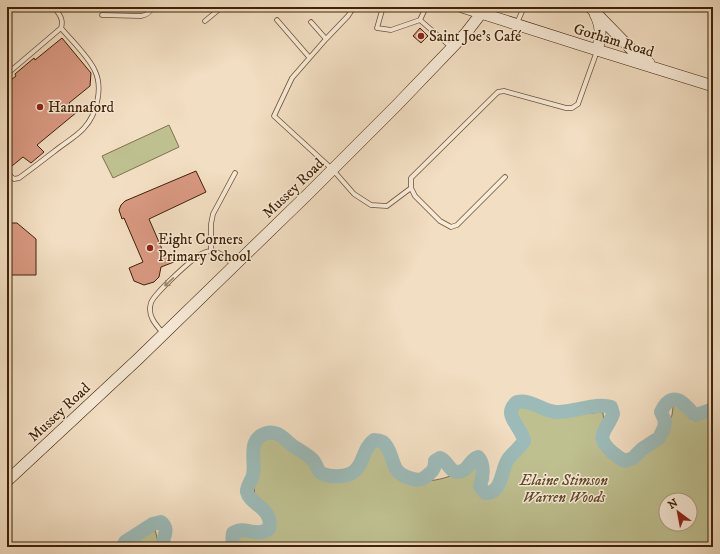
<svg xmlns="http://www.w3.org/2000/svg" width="720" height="554" font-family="'IM FELL DW Pica',serif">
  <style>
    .green { fill: #bec090; stroke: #7e714b; fill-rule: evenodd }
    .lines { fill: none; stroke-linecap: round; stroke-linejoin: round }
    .river { stroke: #9cbbb8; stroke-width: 14 }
    .building { fill: #d89881; stroke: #3f2206 }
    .lane-casing { stroke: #6c5135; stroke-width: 5.5 }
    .secondary-casing { stroke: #3f2206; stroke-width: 12 }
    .lane { stroke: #f7ead7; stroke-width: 4 }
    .secondary { stroke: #f7ead7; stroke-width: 11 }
    .oneway { stroke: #9b866e }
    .poi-dot { fill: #8f2418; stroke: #f7ead7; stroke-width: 1.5 }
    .labels { text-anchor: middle; stroke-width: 3; stroke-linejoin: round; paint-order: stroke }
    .poi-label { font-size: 15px; fill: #3f2206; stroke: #f7ead7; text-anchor: start }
    .street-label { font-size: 15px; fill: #3f2206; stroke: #f7ead7 }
    .park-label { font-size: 15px; font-style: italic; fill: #5f4a28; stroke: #f7ead7 }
  </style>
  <rect width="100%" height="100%" fill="#f2dec2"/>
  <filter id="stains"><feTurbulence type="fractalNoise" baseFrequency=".005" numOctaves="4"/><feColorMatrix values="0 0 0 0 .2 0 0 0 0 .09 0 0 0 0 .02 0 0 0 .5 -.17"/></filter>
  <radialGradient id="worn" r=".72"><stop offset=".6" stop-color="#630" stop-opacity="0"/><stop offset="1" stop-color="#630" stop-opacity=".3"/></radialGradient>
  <!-- green -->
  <path class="green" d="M169,125L179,147L113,178L102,156Z
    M677,399L685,402L687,413L690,419C699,420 705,413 713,410V547H251L240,542L237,539V533H266L271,531L275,525L271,512L255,497L254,487L259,465V444L264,438L268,437L282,439L296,454L313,464L320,474L326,478L338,479L346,478L358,471L366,461L374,443L382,445C386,453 390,462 396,469C414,489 446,480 466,469C470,467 472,464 476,462L479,464C480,475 476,493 493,493C499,493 501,488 504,483C507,478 506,471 508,465C512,457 521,450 527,444C532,429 513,426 517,407L520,404H524L544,412L564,416L601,412L603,413L604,422L599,438L602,446L618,458L628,462L637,459L652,442L665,430L672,415L674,400ZM666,500H690V524H666Z
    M152,528L155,529L159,547H130L146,535Z"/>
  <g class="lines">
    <!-- river -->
    <path class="river" d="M123,547L125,542L153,524L161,522C170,529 163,537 162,547
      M236,547C232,544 232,538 233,533C246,525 255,538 269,529C274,508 250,505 247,492C246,487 252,480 253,475C256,462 247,441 264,434C278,428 286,442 296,448C301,451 308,455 313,460C317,464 317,472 323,474C330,477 343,477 350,474C364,468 362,448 374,440C379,440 384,441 387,447C396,462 390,473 413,479C420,481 424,479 429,474C434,470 435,467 435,461L440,458C447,460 450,472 457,472C469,472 469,459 478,457C485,464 483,478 480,486L485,493C502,494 501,471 507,461C511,454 519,449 524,441C522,426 501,415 517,402C531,399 542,411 556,412C573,413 596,402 611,407L613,414C607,431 593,435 612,452C616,455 620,459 625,461L633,458L642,449L659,438L664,428L665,421L661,412C667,399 675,395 686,406C690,409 691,413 696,415L713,409"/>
  </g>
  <!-- building -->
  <path class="building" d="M420,28L428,36L421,43L413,36Z
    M62,38L91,73L90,86L69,103L77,112L37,145L44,152L31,163L23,157L7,170V83L16,76L15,74L34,58L35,60Z
    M196,171L206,192L149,219L165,256L171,253L174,262L161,267L159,277L154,282L144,285L134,281L129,268L143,262L124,218L122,219L119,210L121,205L125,201Z
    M7,223H17L36,239V275H11V254H7Z"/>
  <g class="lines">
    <defs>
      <path id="lane" d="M354,7L348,16L326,39L292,78L274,116L333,170L354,194L371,205L387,206L411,188
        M383,7L377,28L391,30L420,20L451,47
        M102,15L141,16C147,15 150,13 152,7
        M277,20L309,57
        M420,20L426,7
        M205,21L222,7
        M311,22L326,39
        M517,23L524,7
        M7,74L61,28C64,19 59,14 54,7
        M7,173L14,179L19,178C33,168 47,157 60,147C68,141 78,135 84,128C97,114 103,88 95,71C89,57 71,40 61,28
        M505,177L457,225L451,227L440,221L415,196L411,188V178L498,92L504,91L566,108H572L578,104L597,51
        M211,251V224L213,214L235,173
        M163,333C155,324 147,315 151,303C153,295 186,265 194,259C199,255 205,251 211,251C220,251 228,259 234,266"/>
      <path id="secondary" d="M462,7L597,50L713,86
        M590,7L633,51L649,63
        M595,14C602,27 601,38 597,50
        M7,481L138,359L309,193L397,105L466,33L486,7"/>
    </defs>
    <!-- lane casing -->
    <use href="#lane" class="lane-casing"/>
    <!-- secondary casing -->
    <use href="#secondary" class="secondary-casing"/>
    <!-- lane -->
    <use href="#lane" class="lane"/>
    <!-- secondary -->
    <use href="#secondary" class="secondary"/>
  </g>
  <!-- one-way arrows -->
  <defs><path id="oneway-shaft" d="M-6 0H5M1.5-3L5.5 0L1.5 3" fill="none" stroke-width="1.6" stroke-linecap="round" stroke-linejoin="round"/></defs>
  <use class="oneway" href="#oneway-shaft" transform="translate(169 282) rotate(137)"/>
  <!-- markers -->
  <g class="poi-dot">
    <circle cx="421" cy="36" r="4"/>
    <circle cx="40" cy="107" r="4"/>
    <circle cx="150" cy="248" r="4"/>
  </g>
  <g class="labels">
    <!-- poi labels -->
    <g class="poi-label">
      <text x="429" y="41">Saint Joe's Café</text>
      <text x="48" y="112">Hannaford</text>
      <text x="158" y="244">Eight Corners<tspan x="158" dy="17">Primary School</tspan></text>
    </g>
    <!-- street labels -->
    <g class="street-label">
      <text transform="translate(614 40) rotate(17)" y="5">Gorham Road</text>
      <text transform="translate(293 188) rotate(-44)" y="5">Mussey Road</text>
      <text transform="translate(59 412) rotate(-43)" y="5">Mussey Road</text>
    </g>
    <!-- park labels -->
    <g class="park-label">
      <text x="564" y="485">Elaine Stimson<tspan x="564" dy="17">Warren Woods</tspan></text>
    </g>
  </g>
  <!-- margin -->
  <rect width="720" height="554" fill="none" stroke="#f2dec2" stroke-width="24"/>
  <rect x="8" y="8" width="704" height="538" fill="none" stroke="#3f2206" stroke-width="2"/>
  <rect x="12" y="12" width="696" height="530" fill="none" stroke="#3f2206"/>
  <!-- north arrow -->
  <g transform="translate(678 512) rotate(328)"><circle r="19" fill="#f7ead7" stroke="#ad9a83"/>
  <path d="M0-3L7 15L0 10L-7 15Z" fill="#8f2418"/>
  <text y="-6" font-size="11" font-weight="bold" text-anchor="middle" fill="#3f2206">N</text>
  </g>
  <rect width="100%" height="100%" filter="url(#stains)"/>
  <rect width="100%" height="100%" fill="url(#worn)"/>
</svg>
